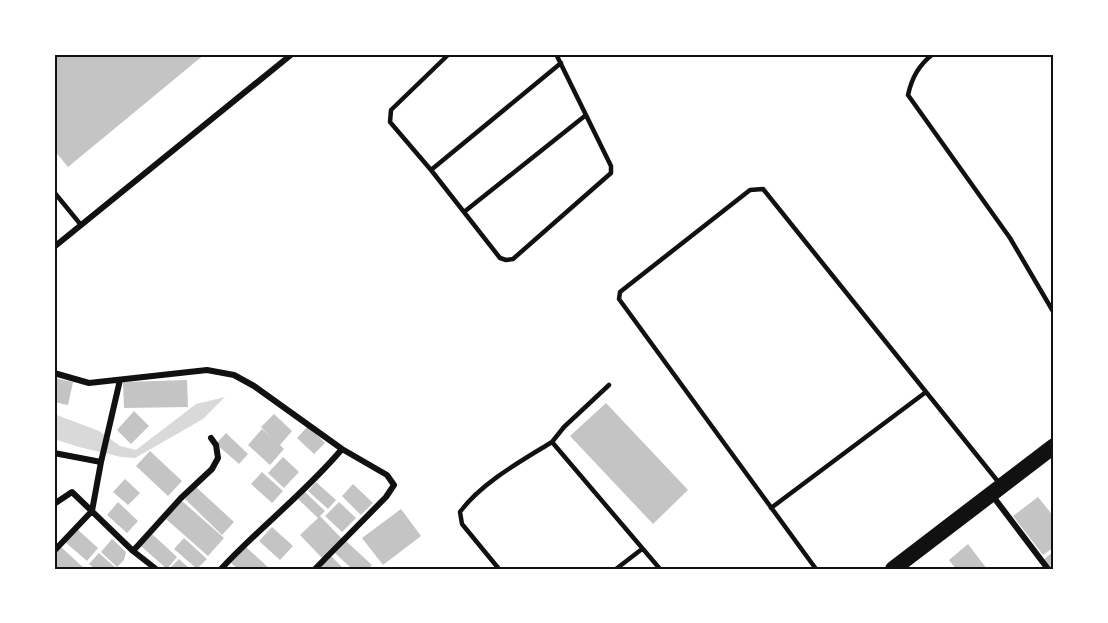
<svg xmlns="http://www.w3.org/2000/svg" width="1108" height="623" font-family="'IBM Plex Sans',sans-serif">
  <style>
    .water { fill: #d9d9d9 }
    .building { fill: #c4c4c4 }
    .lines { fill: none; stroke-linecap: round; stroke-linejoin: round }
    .service { stroke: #111; stroke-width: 4.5 }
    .minor { stroke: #111; stroke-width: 6 }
    .trunk { stroke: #111; stroke-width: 16 }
    .neatline { fill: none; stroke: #111; stroke-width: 2 }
  </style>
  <rect width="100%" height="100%" fill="#fff"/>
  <!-- water -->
  <path class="water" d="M225,397L203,419L135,458L121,457L79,447L54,439V414L99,431L120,446L136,450L196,404Z"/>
  <!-- building -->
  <path class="building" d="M54,54H205L68,167L54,150Z
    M54,378L73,382L68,405L54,402Z
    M187,380L188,407L124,408L123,382Z
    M606,403L688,490L653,524L570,436Z
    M134,411L149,426L131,444L117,430Z
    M274,414L292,431L280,445L284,449L270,465L248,445L262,429L271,437L261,427Z
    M308,426L325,443L314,454L297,438Z
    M226,433L248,454L239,464L216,444Z
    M150,451L182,481L168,496L136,466Z
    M283,457L299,472L284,488L268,473Z
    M262,472L283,491L272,503L251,484Z
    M125,479L140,493L128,505L113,492Z
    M316,482L336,500L328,509L308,491Z
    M353,484L373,503L361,515L342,496Z
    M196,487L234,522L222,535L185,499Z
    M305,492L325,511L320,516L343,540L323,559L300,535L318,518L298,499Z
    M1038,497L1054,517V547L1043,555L1013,516Z
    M182,501L224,538L208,556L166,519Z
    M118,502L138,521L127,533L107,515Z
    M339,502L356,518L342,532L325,516Z
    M401,509L421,536L383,565L362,538Z
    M272,527L293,546L280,560L259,541Z
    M77,529L98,548L87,561L65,542Z
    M152,534L177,557L167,569L141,546Z
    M184,538L207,559L197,569L174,549Z
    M112,539L126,552L124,560L117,567L101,552Z
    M346,541L372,565L368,569H352L335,553Z
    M968,544L987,569H956L949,560Z
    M61,547L85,569H60L54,564V554Z
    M246,547L270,569H238L231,563Z
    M1054,551V569H1049L1042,561Z
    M99,553L117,569H95L89,564Z
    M331,556L344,569H324L321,566Z
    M179,559L190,569H169Z"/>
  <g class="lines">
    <!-- service -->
    <path class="service" d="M449,54L391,110L390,122L431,170L500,258L506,260L513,259L611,173V166L556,54
      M933,54C919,65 912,77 908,95L1010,238L1054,313
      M431,170L561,63
      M54,192L81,225
      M464,212L586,115
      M609,385L564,427L552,442L660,569
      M771,508L926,392
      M499,569L462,524L460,512C481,483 521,461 552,442
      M616,569L642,549
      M816,569L619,299L620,292L750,190L763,189L1000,484"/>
    <!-- minor -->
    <path class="minor" d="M54,247L292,54
      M54,373L89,383L207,370L234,375L254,386L342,449L387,475L394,485L386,497L315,569
      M54,453L101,462L92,511
      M101,462L120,380
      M992,495L1048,569
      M54,504L72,492L133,551L156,569
      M54,551L92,511
      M133,551L181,498L212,469L218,458L216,445L211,438
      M221,569C260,527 305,493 342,449"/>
    <!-- trunk -->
    <path class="trunk" d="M893,569L1054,446"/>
  </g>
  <!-- border -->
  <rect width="1108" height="623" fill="none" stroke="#ffffff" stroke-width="111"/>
  <rect x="56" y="56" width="996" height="512" class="neatline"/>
</svg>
